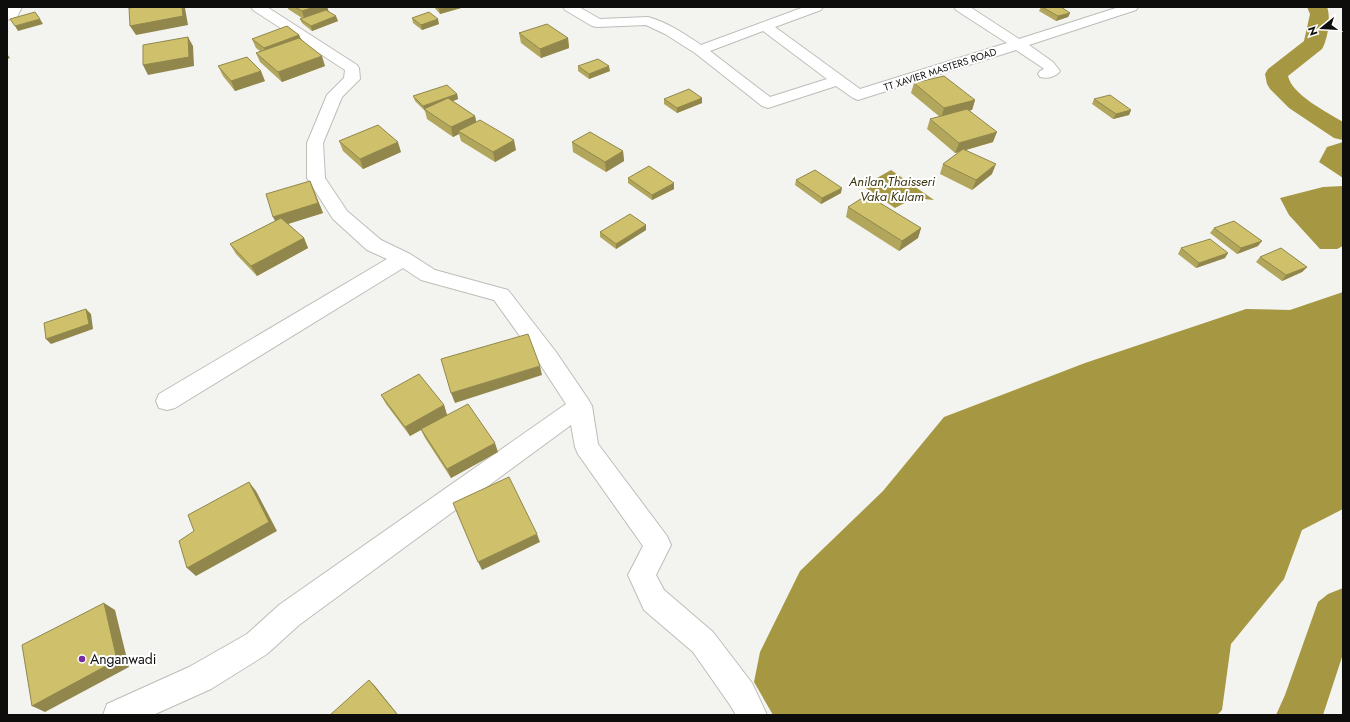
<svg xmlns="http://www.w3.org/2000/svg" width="1350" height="722" font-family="Jost,sans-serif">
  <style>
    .water { fill: #a69742 }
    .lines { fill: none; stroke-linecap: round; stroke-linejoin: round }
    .canal { fill: #a69742; fill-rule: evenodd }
    .minor-casing { stroke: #bebdba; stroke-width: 2 }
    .minor { fill: #fff; fill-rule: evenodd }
    .wall { fill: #b2a65d }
    .shaded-wall { fill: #91874c }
    .building { fill: #cfc16c; stroke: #91874c }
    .poi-dot { fill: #752da0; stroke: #fff; stroke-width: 1.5 }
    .labels { text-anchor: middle; stroke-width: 4; stroke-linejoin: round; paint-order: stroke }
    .far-street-label { font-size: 10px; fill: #0d0d0c; stroke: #fff }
    .water-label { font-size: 13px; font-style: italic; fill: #3b350f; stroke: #fff }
    .near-poi-label { font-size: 14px; fill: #0d0d0c; stroke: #fff; text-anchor: start }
  </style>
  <rect width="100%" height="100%" fill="#f3f3ef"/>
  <!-- water -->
  <path class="water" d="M1343,142V178L1319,162L1327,147Z
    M891,170L934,200L914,198L895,208L863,186Z
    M1343,186V246L1337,249H1320L1289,215L1280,198L1323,187Z
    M1343,292V509L1302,530L1284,579L1231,644L1222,710L1217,715H773L754,682L760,652L800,571L883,491L944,417L1085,363L1246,309L1290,310Z"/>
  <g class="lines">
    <!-- canal -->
    <path class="canal" d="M1307,7H1327C1331,17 1328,39 1322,49L1288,76C1292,95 1327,112 1343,122V140L1334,138L1289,108L1270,89L1267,84L1265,74L1268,69L1304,41L1310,14Z
      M1343,588V654L1323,715H1276L1285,695L1318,602L1328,594Z"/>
    <defs>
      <path id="minor" d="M8,7H22L17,17L7,20Z
        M251,7H267L357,65L359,68L360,79L342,97L323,143L325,178L347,211L381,240L410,254L435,270L508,290L556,352L588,399L592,406L598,444L667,536L671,545L656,575L664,590L713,632L752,683L767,715H736L730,705L693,652L644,610L628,575L643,546L578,454L575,447L571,425L299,625L267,654L211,689L153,715H103L107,704L189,667L247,634L279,605L566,404L540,364L494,300L421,280L403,268L175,408L167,410L159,408L156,401L159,394L387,259L367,250L333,219L307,178V143L327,95L344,78L345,70L253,10Z
        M563,7H579L600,19L648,17C667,22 685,34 701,45L804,7H823L821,10L775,27L860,89L1007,43L956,10L954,7H970L1019,39L1119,7H1138L1136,10L1029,45L1053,62L1060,71C1056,77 1047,79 1040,77L1038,74L1040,71L1044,69L1043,68L1016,50L858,100L853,98L836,86L768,108L762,106L695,53L665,34L646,25L597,27L592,26L565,10ZM763,31L827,79L770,97L710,51Z"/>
    </defs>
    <!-- minor casing -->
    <use href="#minor" class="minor-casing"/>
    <!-- minor -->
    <use href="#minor" class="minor"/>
  </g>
  <!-- wall -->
  <path class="wall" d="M288,7H327L328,11L338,21L312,31L302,23L300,19L302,18L288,9Z
    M434,7H461V8L440,14Z
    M1041,7H1061L1070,13L1068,17L1056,21L1039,11Z
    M412,18L439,24L422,30L413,23Z
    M519,33L568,38L569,48L541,58L521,43Z
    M299,35L301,39L325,66L282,82L260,62L256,53L260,51L256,48L252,39Z
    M218,66L265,81L235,91L223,76Z
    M578,66L610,71L589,79L578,71Z
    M914,83L975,100L972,110H969L993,142L966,150L992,174L972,190L940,174L943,164L959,152L955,153L927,129L930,119L940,117L911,93Z
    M457,94L458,99L453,101L475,116L476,122L516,150L495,162L461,141L459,134L453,137L427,119L425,111L415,101L413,96Z
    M664,99L702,103L677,113L664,104Z
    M1094,99L1131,110L1129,115L1113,119L1092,104Z
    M339,141L401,152L363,169L343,151Z
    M572,142L623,151L624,161L606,172L573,152Z
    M628,178L674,189L652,200L628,183Z
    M796,180L841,193L821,204L795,185Z
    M310,181L323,213L288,224L304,238L308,248L257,276L236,254L230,244L275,221Z
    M848,207L921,228L918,238L899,251L846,217Z
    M646,225V230L616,249L600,237V232Z
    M1214,228L1258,246L1237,254L1210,233Z
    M1181,248L1225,258L1196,268L1178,254Z
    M1260,257L1307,267L1302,272L1282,281L1256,262Z
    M381,395L444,405L447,415L498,452L451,478L425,438L421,430L410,436L386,404Z"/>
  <!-- shaded-wall -->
  <path class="shaded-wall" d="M182,7H184L185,8L188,25L136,35L130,26Z
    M314,7H327L329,12L305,21L302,11Z
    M447,7H461V8L440,14L439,9Z
    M1070,13L1068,17L1056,21L1058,16Z
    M336,16L338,21L312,31L311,26Z
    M40,19L43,24L18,31L15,26Z
    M438,19L439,24L422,30L421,25Z
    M299,35L303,44L268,58L264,48Z
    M188,37L193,46L194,66L148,75L143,65Z
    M568,38L569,48L541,58L540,49Z
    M7,54L10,58L7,59Z
    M322,56L325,66L282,82L278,72Z
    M609,66L610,71L589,79V74Z
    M261,71L265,81L235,91L231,81Z
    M457,94L458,99L427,111L424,109L425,111L423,106Z
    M702,98V103L677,113V108Z
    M975,100L972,110L941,118L944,108Z
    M1131,110L1129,115L1113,119L1116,114Z
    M475,116L477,126L458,131L459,134L453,137L451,127Z
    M997,132L993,142L955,153L959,143Z
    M514,140L516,150L495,162L493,152Z
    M398,142L401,152L363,169L360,159Z
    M623,151L624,161L606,172L605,162Z
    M996,164L992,174L972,190L976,180Z
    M310,181L323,213L278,227L273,217Z
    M674,183V189L652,200V195Z
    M842,188L841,193L821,204L822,198Z
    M646,225V230L616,249V244Z
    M921,228L918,238L899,251L902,241Z
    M304,238L308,248L257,276L251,266Z
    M1262,241L1258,246L1237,254L1241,248Z
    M1228,253L1225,258L1196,268L1199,263Z
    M1307,267L1302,272L1282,281L1286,275Z
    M86,309L91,314L93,329L51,344L46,339Z
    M540,366L542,375L455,403L451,393Z
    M444,405L447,415L410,436L405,427Z
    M495,443L498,452L451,478L447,469Z
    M249,482L256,491L277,531L196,576L187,568Z
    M537,534L540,542L482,570L478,562Z
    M104,603L115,610L129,667L45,712L32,706Z
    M369,680L375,686L398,715H396Z"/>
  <!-- building -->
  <path class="building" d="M136,7H182L183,16L130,26L129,8Z
    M295,7H314L302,11Z
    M437,7H447L439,9Z
    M1042,7H1061L1070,13L1058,16Z
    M326,10L336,16L311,26L300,19Z
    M35,12L40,19L15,26L10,19Z
    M429,12L438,19L421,25L412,18Z
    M547,24L568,38L540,49L519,33Z
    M287,26L299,35L264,48L252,39Z
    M188,37L189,57L143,65V45Z
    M299,38L322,56L278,72L256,53Z
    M247,57L261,71L231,81L218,66Z
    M598,59L609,66L589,74L578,66Z
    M944,76L975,100L944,108L914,83Z
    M447,85L457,94L423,106L413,96Z
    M689,89L702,98L677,108L664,99Z
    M1110,95L1131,110L1116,114L1094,99Z
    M448,98L475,116L451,127L424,109Z
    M967,109L997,132L959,143L930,119Z
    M480,120L514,140L493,152L458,131Z
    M378,125L398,142L360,159L339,141Z
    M590,132L623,151L605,162L572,142Z
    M963,149L996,164L976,180L943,164Z
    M649,166L674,183L652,195L628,178Z
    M815,170L842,188L822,198L796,180Z
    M310,181L318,203L273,217L266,194Z
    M867,195L921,228L902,241L848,207Z
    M630,214L646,225L616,244L600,232Z
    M281,218L304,238L251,266L230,244Z
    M1234,221L1262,241L1241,248L1214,228Z
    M1210,239L1228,253L1199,263L1181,248Z
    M1281,248L1307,267L1286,275L1260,257Z
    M86,309L89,324L46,339L44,323Z
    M528,334L540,366L451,393L441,359Z
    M419,374L444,405L405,427L381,395Z
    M468,404L495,443L447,469L421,429Z
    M509,477L537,534L478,562L453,503Z
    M249,482L269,522L187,568L179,541L194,531L188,515Z
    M104,603L117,660L32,706L22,645Z
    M369,680L397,714L396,715H330Z"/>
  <!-- markers -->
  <circle class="poi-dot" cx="82" cy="659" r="4"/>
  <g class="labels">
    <!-- far-street labels -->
    <g class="far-street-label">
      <text transform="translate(940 69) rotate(-18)" y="4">TT XAVIER MASTERS ROAD</text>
    </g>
    <!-- water labels -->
    <g class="water-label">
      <text x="892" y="186">Anilan,Thaisseri<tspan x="892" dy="15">Vaka Kulam</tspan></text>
    </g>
    <!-- near-poi labels -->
    <g class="near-poi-label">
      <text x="90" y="664">Anganwadi</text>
    </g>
  </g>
  <!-- border -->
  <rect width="1350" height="722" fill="none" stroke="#0d0d0c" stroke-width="16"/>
  <!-- north arrow -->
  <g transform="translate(1322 28) rotate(252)" stroke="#ffffff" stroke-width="3" paint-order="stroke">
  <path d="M0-3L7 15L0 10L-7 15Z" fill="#0d0d0c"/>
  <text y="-6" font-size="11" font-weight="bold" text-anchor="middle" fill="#0d0d0c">N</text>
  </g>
</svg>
